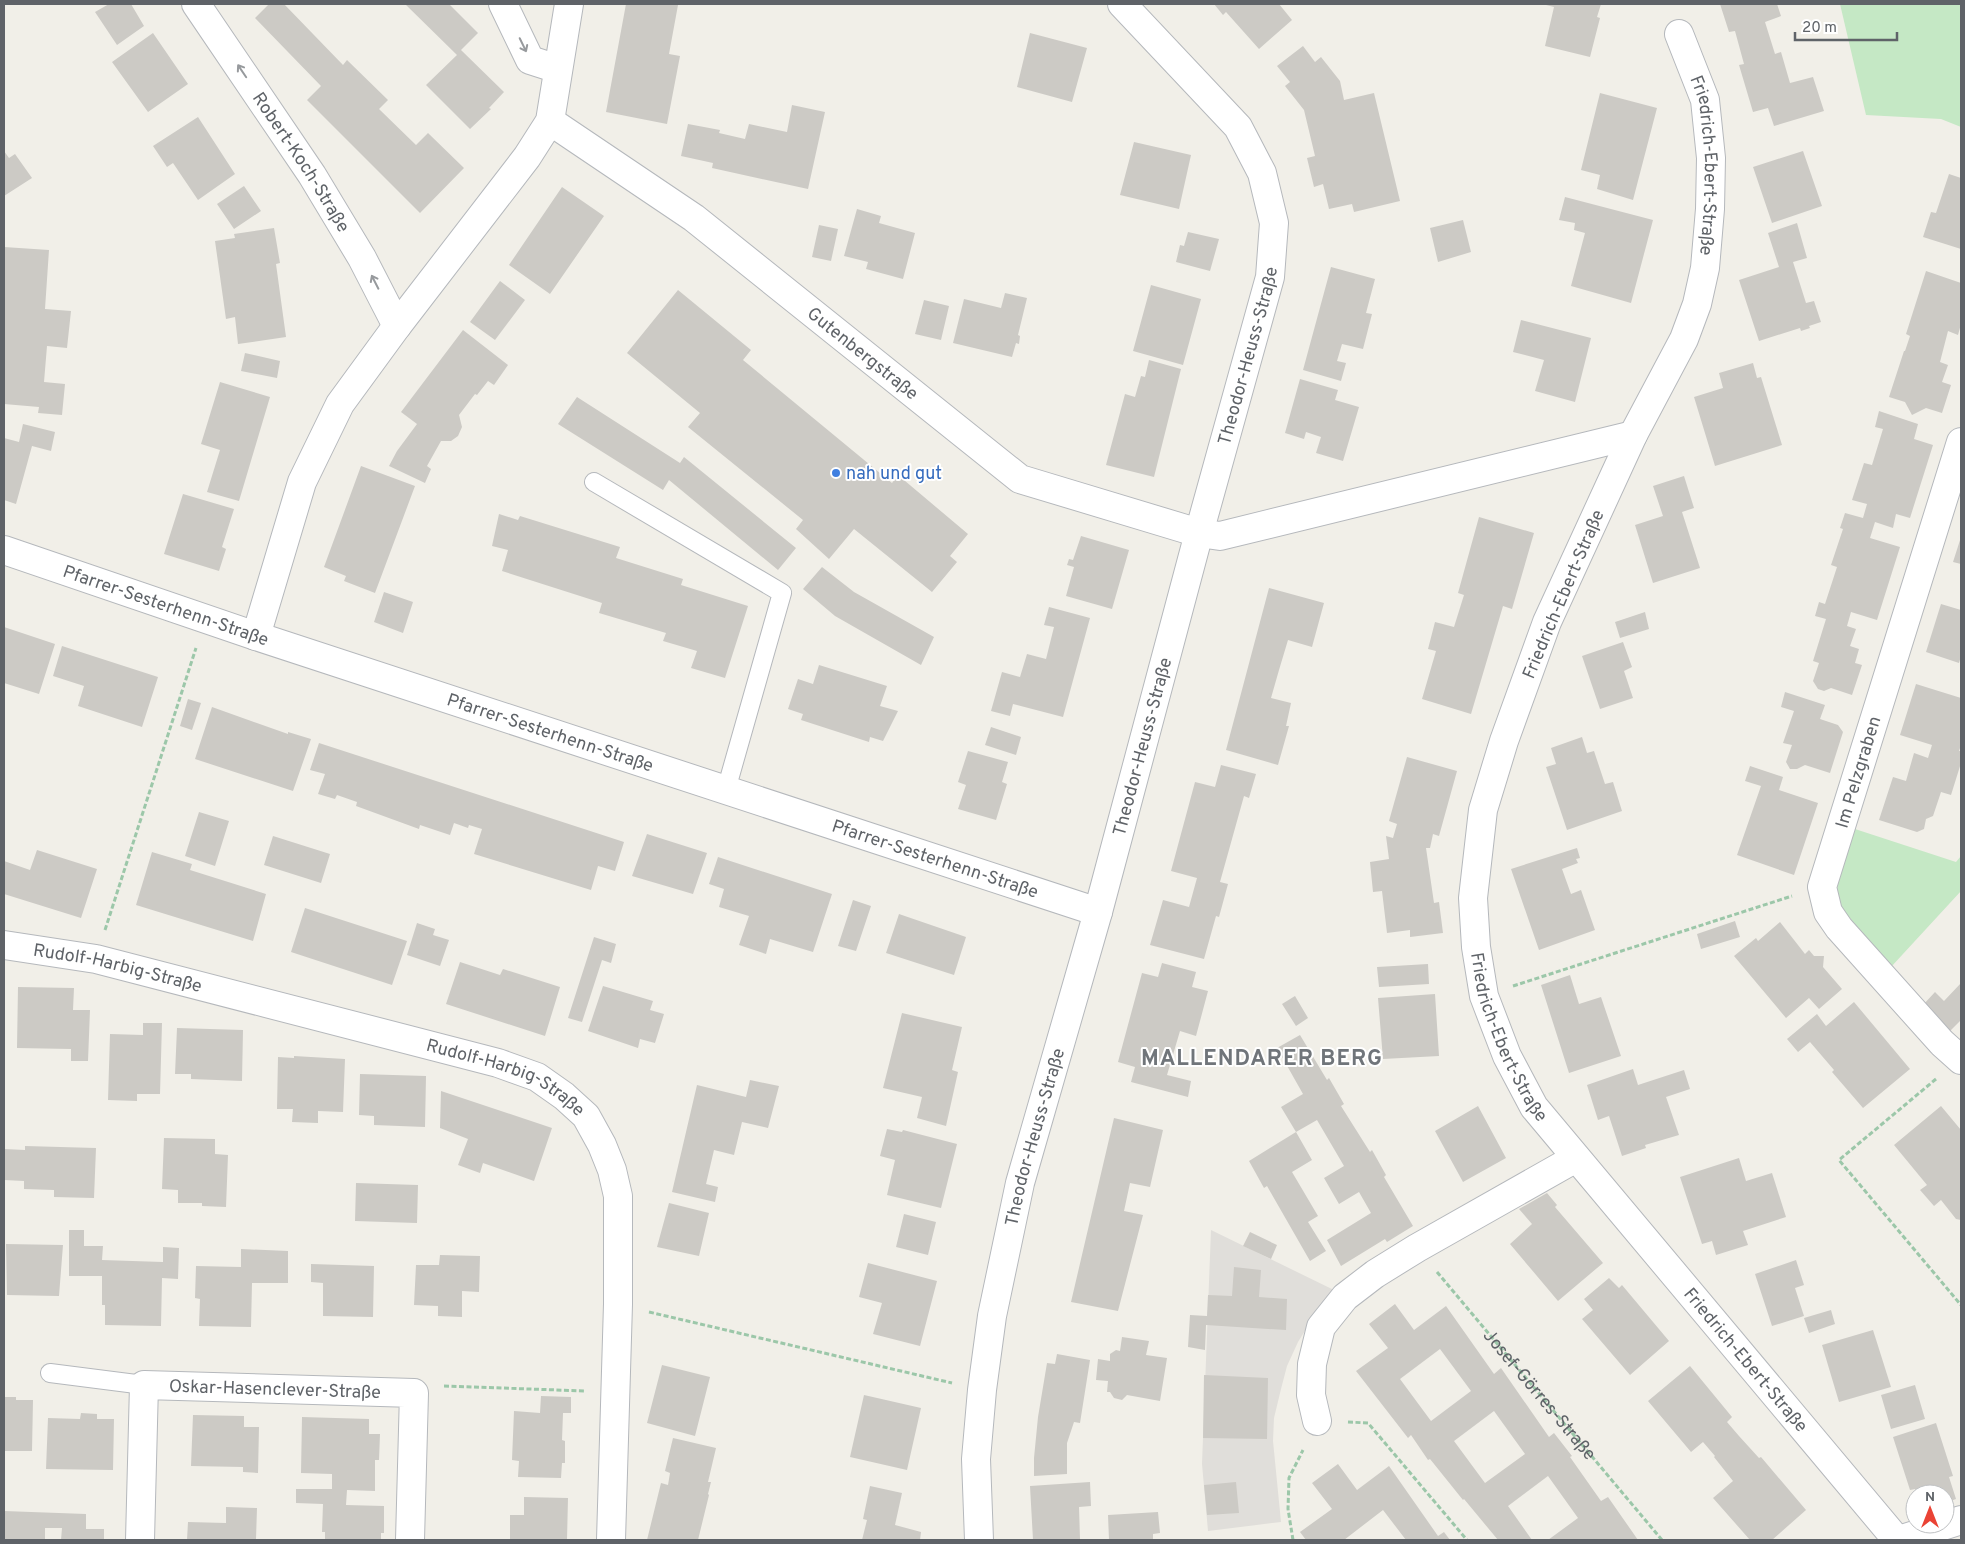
<svg xmlns="http://www.w3.org/2000/svg" width="1965" height="1544" font-family="Overpass,sans-serif">
  <style>
    .industrial { fill: #e0deda }
    .green { fill: #c5e8c5 }
    .building { fill: #cccac5; fill-rule: evenodd }
    .lines { fill: none; stroke-linecap: round; stroke-linejoin: round }
    .service-casing { stroke: #b5b8bc; stroke-width: 20 }
    .minor-casing { stroke: #b5b8bc; stroke-width: 30 }
    .path { stroke: #9cc7a9; stroke-width: 3; stroke-dasharray: 5 2.5; stroke-linecap: butt }
    .service { stroke: #fff; stroke-width: 18 }
    .minor { stroke: #fff; stroke-width: 28 }
    .oneway { stroke: #979a9d }
    .shop-dot { fill: #3f7fe0; stroke: #fff; stroke-width: 2 }
    .labels { text-anchor: middle; stroke-width: 4; stroke-linejoin: round; paint-order: stroke }
    .street-label { font-size: 18px; fill: #5f6368; stroke: #fff }
    .shop-label { font-size: 18px; fill: #366cbe; stroke: #fff; text-anchor: start }
    .district-label { font-size: 22px; font-weight: bold; letter-spacing: 1px; fill: #70757a; stroke: #fff }
  </style>
  <rect width="100%" height="100%" fill="#f1efe8"/>
  <!-- industrial -->
  <path class="industrial" d="M1211,1230L1336,1291L1311,1321L1298,1342L1287,1366L1281,1389L1274,1418L1273,1441L1281,1522L1208,1531L1202,1464Z"/>
  <!-- green -->
  <path class="green" d="M1840,4H1961V127L1941,119L1866,115Z
    M1855,829L1956,862L1961,856V891L1891,967L1838,904C1833,879 1847,852 1855,829Z"/>
  <!-- building -->
  <path class="building" d="M109,4H131L144,26L117,45L95,12Z
    M269,4H284L343,65L347,60L388,100L379,109L416,145L428,133L464,168L420,213L307,100L321,86L255,18Z
    M405,4H449L478,33L461,50L504,92L489,108L491,109L470,129L426,85L457,55Z
    M626,4L678,5L669,54L680,56L667,124L606,112Z
    M1214,4H1279L1292,20L1259,49L1226,12L1223,15Z
    M1542,4H1601L1597,17L1600,18L1590,57L1545,46L1554,7Z
    M1720,4H1777L1781,16L1765,22L1775,54L1781,52L1790,83L1813,77L1824,111L1774,126L1768,108L1753,112L1739,65L1744,64L1735,31L1729,32Z
    M153,33L188,84L148,112L112,62Z
    M1030,33L1087,48L1072,102L1017,87Z
    M1303,46L1315,62L1321,57L1340,81L1344,100L1374,93L1400,201L1354,212L1352,204L1329,209L1323,184L1314,187L1307,158L1315,156L1304,110L1285,86L1290,82L1277,66Z
    M1600,93L1657,108L1633,200L1597,189L1600,175L1581,170Z
    M792,105L825,112L808,189L712,168L713,163L681,156L688,124L720,130L719,133L745,139L749,124L787,132Z
    M198,117L235,174L198,200L173,163L167,167L153,146Z
    M1134,142L1191,155L1179,209L1120,195Z
    M4,151L9,158L15,154L32,178L4,196Z
    M1803,151L1822,206L1772,223L1753,167Z
    M1949,174L1961,178V249L1923,237L1931,212L1936,213Z
    M244,186L261,211L234,229L217,204Z
    M562,187L604,216L550,294L509,265Z
    M1565,197L1653,220L1631,303L1571,286L1585,233L1574,230L1575,223L1559,220Z
    M857,209L881,216L879,223L915,233L903,279L866,269L868,262L844,256Z
    M1463,220L1471,252L1438,262L1430,228Z
    M1797,223L1807,258L1793,262L1806,303L1814,301L1821,322L1809,326L1810,328L1801,331L1800,328L1759,341L1739,280L1779,267L1768,233Z
    M819,225L838,229L831,261L812,257Z
    M274,228L280,263L276,264L286,337L238,344L235,317L226,319L215,241L235,238L234,234Z
    M1188,232L1219,239L1210,271L1176,262L1180,245L1184,246Z
    M4,247L49,250L45,309L71,311L67,348L47,346L44,382L65,384L62,415L38,413L39,407L4,404Z
    M1331,267L1375,279L1366,313L1372,314L1363,349L1342,344L1337,361L1346,363L1341,381L1303,370Z
    M1926,271L1961,283V324L1958,335L1948,331L1940,362L1948,365L1942,382L1951,385L1942,413L1926,408L1912,415L1905,402L1889,397L1904,351H1905L1910,336L1906,334Z
    M500,281L525,300L495,340L470,322Z
    M1151,285L1201,299L1183,365L1133,351Z
    M678,290L751,350L743,360L892,483L898,475L968,534L950,556L957,562L932,592L854,529L829,559L796,529L803,520L688,427L700,413L627,353Z
    M1005,293L1027,298L1018,335L1020,336L1019,344L1016,343L1012,357L953,343L964,299L1001,308Z
    M924,300L949,306L941,340L915,334Z
    M1521,320L1591,338L1575,402L1535,391L1544,360L1513,352Z
    M463,330L508,365L494,385L488,381L477,395L475,394L459,415L462,427L458,436L451,441H441L427,466L431,469L425,483L389,466L397,451L417,424L401,412Z
    M245,353L280,361L277,378L241,371Z
    M1149,360L1181,369L1154,477L1106,465L1125,394L1135,397L1141,376L1145,377Z
    M1753,363L1757,378L1761,377L1782,445L1715,466L1694,397L1723,388L1719,373Z
    M1300,379L1338,390L1335,400L1359,407L1343,461L1316,453L1321,437L1306,432L1304,439L1285,433Z
    M220,382L270,397L239,501L207,492L220,450L201,444Z
    M577,397L680,463L684,457L796,548L778,570L669,480L663,490L558,424Z
    M1879,411L1918,424L1914,439L1933,445L1910,518L1896,514L1893,528L1875,522L1870,538L1900,547L1877,620L1851,612L1847,626L1856,629L1850,646L1859,649L1855,663L1862,665L1852,695L1831,688L1824,691L1818,689L1813,681L1819,663L1813,661L1826,619L1815,616L1819,602L1825,604L1837,567L1831,565L1843,529L1840,528L1845,513L1863,518L1867,504L1852,500L1864,463L1872,465L1883,429L1875,427Z
    M23,424L55,432L51,451L32,446L16,504L4,500V438L19,442Z
    M361,466L415,486L375,593L344,581L346,576L324,567Z
    M1684,476L1694,508L1682,512L1700,568L1653,583L1635,525L1663,516L1653,486Z
    M183,494L234,509L222,547L226,549L219,571L164,554Z
    M499,514L518,520L520,516L620,547L616,558L683,579L681,585L748,606L725,678L691,668L697,651L663,641L666,633L599,613L602,603L502,571L508,550L492,546Z
    M1479,517L1534,533L1512,609L1503,606L1471,714L1422,699L1436,651L1428,649L1435,622L1454,627L1464,595L1458,593Z
    M1081,536L1129,550L1112,609L1066,596L1074,567L1067,565L1069,559L1073,560Z
    M1961,537V564L1953,562Z
    M822,567L854,592L934,637L921,665L835,616L803,589Z
    M1269,588L1324,603L1312,647L1288,640L1279,670L1271,698L1291,703L1286,726H1289L1278,765L1226,750Z
    M384,592L413,602L403,633L374,622Z
    M1941,604L1961,610V656L1959,663L1926,652Z
    M1049,607L1090,618L1063,717L1013,704L1010,716L991,711L1002,672L1020,677L1027,654L1046,659L1054,627L1044,625Z
    M1645,612L1649,629L1620,638L1615,622Z
    M4,627L55,644L39,694L4,683Z
    M1623,642L1632,667L1624,671L1633,698L1600,709L1582,656Z
    M62,646L158,677L142,727L78,706L84,686L53,676Z
    M819,665L887,686L880,706L898,711L883,741L870,737L869,742L801,720L803,714L788,709L798,679L813,684Z
    M1916,684L1961,698V745L1959,751H1961V763L1951,795L1941,792L1933,816L1926,819L1924,829L1917,832L1879,820L1893,777L1906,781L1914,753L1928,758L1932,745L1900,735Z
    M1785,692L1825,705L1820,719L1838,725L1843,732L1830,773L1805,765L1797,769H1790L1786,762L1792,745L1783,743L1794,711L1781,707Z
    M188,699L201,703L192,730L180,726Z
    M212,707L288,734V732L311,739L293,791L195,759Z
    M991,727L1021,737L1016,755L985,745Z
    M1582,737L1587,753L1594,751L1605,784L1613,782L1622,811L1567,830L1546,767L1556,764L1551,748Z
    M319,743L624,842L615,871L598,866L591,890L474,854L482,829L469,825L468,828L454,823L450,835L420,825L419,829L356,806L357,802L337,795L335,799L318,794L325,774L310,770Z
    M968,751L1008,762L1002,782L1007,784L996,820L958,809L966,785L958,782Z
    M1407,757L1457,771L1439,836L1433,834L1430,848H1426L1434,903L1439,902L1443,933L1410,937V930L1387,933L1382,891L1373,892L1370,862L1389,859L1386,836L1393,838L1397,824L1389,821Z
    M1221,765L1256,774L1249,798L1244,796L1220,882L1228,884L1219,917L1216,916L1204,959L1150,945L1163,900L1189,907L1197,878L1171,871L1195,782L1215,787Z
    M1750,766L1783,777L1779,790L1818,803L1794,875L1737,855L1761,786L1745,781Z
    M199,812L229,821L215,866L185,856Z
    M647,834L707,853L693,894L632,876Z
    M273,836L330,854L321,883L264,865Z
    M1577,848L1580,858L1576,859L1578,863L1562,869L1571,894L1581,890L1595,930L1539,950L1511,869Z
    M37,850L97,869L81,918L4,894V861L30,870Z
    M152,852L192,864L190,870L266,894L253,941L136,905Z
    M718,857L832,894L813,952L770,939L766,954L739,945L749,916L719,907L724,889L709,884Z
    M853,900L871,906L856,951L838,946Z
    M305,908L407,941L392,985L291,952Z
    M899,914L966,937L954,975L886,953Z
    M1735,921L1740,937L1701,949L1697,934Z
    M1780,922L1805,954L1809,950L1814,956H1824L1823,967L1842,989L1819,1009L1809,998L1786,1018L1734,956L1756,938L1758,941Z
    M417,923L435,929L433,935L449,940L440,966L407,955Z
    M594,937L616,944L611,963L602,960L582,1022L568,1018Z
    M460,962L500,975L503,969L560,987L545,1036L446,1004Z
    M1162,963L1196,972L1192,987L1208,991L1196,1036L1180,1031L1167,1075L1191,1081L1188,1097L1131,1082L1135,1067L1118,1062L1142,973L1158,977Z
    M1428,964L1429,984L1379,987L1377,967Z
    M1570,975L1579,1004L1601,997L1621,1056L1569,1073L1541,985Z
    M1961,983V1020L1950,1031L1923,1005L1935,992L1944,1001Z
    M603,986L653,1001L650,1010L664,1014L655,1043L640,1039L638,1048L588,1031Z
    M18,987L74,988L73,1010H90L88,1061H71V1049L17,1048Z
    M1435,994L1439,1056L1383,1059L1378,998Z
    M1295,996L1308,1018L1296,1026L1282,1004Z
    M1854,1002L1910,1069L1863,1108L1832,1072L1834,1070L1810,1042L1798,1052L1787,1039L1817,1014L1826,1026Z
    M902,1013L962,1027L952,1070L958,1072L946,1126L917,1118L922,1097L883,1088Z
    M143,1023H162L160,1094H137V1101L108,1100L110,1034L143,1035Z
    M177,1028L243,1030L242,1081L191,1079V1074H175Z
    M1300,1035L1327,1080L1329,1078L1344,1104L1341,1106L1370,1152L1372,1150L1386,1175L1384,1177L1413,1226L1387,1242L1385,1239L1341,1266L1327,1240L1371,1213L1359,1192L1339,1204L1324,1178L1344,1166L1317,1120L1296,1132L1281,1107L1303,1094L1277,1048Z
    M294,1056L345,1059L343,1112L318,1111V1123L292,1122L293,1109H277L278,1057L294,1058Z
    M1633,1069L1638,1085L1684,1070L1690,1089L1666,1097L1679,1135L1645,1145L1646,1148L1622,1156L1609,1116L1598,1120L1587,1085Z
    M360,1074L426,1076L425,1127L374,1125V1116L359,1115Z
    M750,1080L779,1086L768,1128L742,1122L734,1155L714,1150L706,1184L718,1187L715,1202L672,1192L697,1085L746,1097Z
    M441,1091L552,1128L534,1181L483,1163L480,1173L458,1165L468,1139L440,1128Z
    M1478,1106L1506,1158L1463,1182L1435,1131Z
    M1941,1106L1961,1130V1220L1956,1219L1941,1200L1934,1206L1920,1190L1927,1185L1894,1145Z
    M1114,1118L1163,1130L1150,1187L1130,1183L1124,1211L1143,1215L1118,1311L1071,1302Z
    M887,1129L902,1132L903,1130L957,1144L941,1208L887,1195L895,1160L880,1156Z
    M1296,1132L1312,1160L1292,1172L1318,1216L1308,1222L1326,1251L1310,1261L1267,1186L1264,1188L1249,1161Z
    M164,1138L215,1139V1154L228,1155L226,1207L202,1206V1203H178V1190L162,1189Z
    M25,1146L96,1148L94,1198L54,1197V1190L24,1189V1181L4,1180V1149L25,1150Z
    M1739,1158L1746,1181L1772,1173L1786,1217L1743,1231L1748,1245L1716,1255L1712,1241L1702,1244L1680,1177Z
    M356,1183L418,1185L417,1223L355,1221Z
    M1547,1193L1557,1205L1555,1207L1603,1263L1558,1301L1510,1244L1532,1224L1519,1209Z
    M669,1203L709,1213L699,1256L657,1247Z
    M904,1214L936,1222L928,1255L896,1247Z
    M69,1230H84V1246H103L102,1260L163,1262V1247L179,1248L178,1279L162,1278L161,1326L105,1325V1305H102V1276H69Z
    M1250,1232L1277,1245L1271,1259L1243,1246Z
    M6,1244L63,1245L59,1296L7,1295Z
    M241,1249L288,1251V1283H252L251,1327L199,1326L200,1299L195,1298L196,1266L241,1267Z
    M440,1255L480,1256L479,1292L462,1291V1317L438,1316V1306L414,1305L416,1265H439Z
    M1796,1260L1804,1285L1795,1288L1804,1316L1772,1326L1755,1274Z
    M868,1263L937,1281L920,1346L873,1334L882,1303L859,1297Z
    M311,1264L374,1266L373,1317L323,1316V1283L311,1282Z
    M1234,1267L1261,1270L1259,1297L1287,1299L1286,1330L1206,1325L1205,1350L1188,1347L1190,1315L1207,1316L1208,1295L1232,1296Z
    M1609,1278L1619,1288L1622,1285L1669,1341L1630,1375L1582,1319L1593,1310L1584,1299Z
    M1395,1304L1414,1330L1446,1306L1494,1374L1501,1368L1549,1437L1554,1433L1572,1456L1570,1457L1601,1501L1608,1497L1638,1540H1548L1578,1518L1548,1476L1508,1506L1532,1540H1498L1464,1499L1463,1500L1430,1459L1428,1460L1411,1435L1408,1438L1356,1371L1388,1348L1369,1324ZM1440,1349L1471,1391L1431,1421L1400,1379ZM1494,1411L1525,1454L1485,1483L1454,1441Z
    M1831,1310L1835,1324L1809,1333L1804,1318Z
    M1873,1330L1891,1387L1839,1402L1822,1345Z
    M1122,1337L1149,1341L1146,1355L1167,1358L1160,1401L1127,1395L1122,1400L1114,1398L1110,1392H1107L1108,1381L1096,1380L1098,1359L1110,1361V1354L1116,1350L1120,1351Z
    M1057,1354L1090,1360L1080,1423L1074,1422L1067,1443V1474L1034,1476V1458L1038,1417L1047,1363L1055,1364Z
    M662,1365L710,1377L695,1436L647,1423Z
    M1690,1366L1732,1417L1727,1422L1739,1436L1759,1458L1761,1457L1806,1510L1772,1540H1750L1713,1498L1733,1481L1714,1457L1715,1456L1703,1442L1691,1452L1648,1401Z
    M1204,1375L1268,1378L1267,1439L1203,1438Z
    M1915,1385L1925,1419L1891,1429L1881,1395Z
    M864,1395L921,1408L907,1470L850,1457Z
    M541,1396L571,1397V1413H563L562,1440L565,1441V1463H562L561,1478L518,1477L519,1461L512,1460L514,1411L540,1413Z
    M4,1397H16V1400H33L32,1451H4Z
    M81,1413L97,1414V1419H114L113,1470L46,1469L48,1418L80,1419Z
    M193,1415L244,1416V1427H259L258,1473L243,1472V1467L191,1466Z
    M302,1417L369,1419V1434H380L379,1460H375V1491L347,1490L346,1505L384,1506V1533H381V1540H325V1532H322L323,1504L296,1503V1489H332V1474L301,1473Z
    M1936,1423L1953,1476L1949,1477L1956,1499L1945,1503V1494H1917L1915,1489L1910,1490L1893,1437Z
    M673,1438L716,1448L708,1482H711L708,1494L709,1495L698,1540H647L661,1483L668,1485L670,1473L665,1471Z
    M1338,1464L1357,1490L1389,1466L1438,1536L1444,1532L1450,1540H1406L1383,1510L1344,1540H1306L1300,1532L1332,1509L1312,1483Z
    M1090,1482L1091,1506L1079,1507L1080,1539L1033,1540L1030,1486Z
    M1236,1482L1239,1513L1207,1515L1204,1485Z
    M870,1486L902,1493L895,1525L921,1532L920,1540H862L867,1520L863,1519Z
    M524,1497L568,1498L567,1540H510V1515H524Z
    M226,1507L257,1508L256,1539L187,1540L188,1522L226,1523Z
    M4,1511L86,1514V1529H104V1540H61L62,1528H45V1540H4Z
    M1158,1512L1160,1533L1153,1534V1540H1109L1108,1515Z"/>
  <g class="lines">
    <defs>
      <path id="service" d="M594,482L782,593L726,790
        M50,1373L144,1385"/>
      <g id="minor">
        <path id="s2" d="M196,4L312,175L362,258L397,326"/>
        <path d="M503,4L530,60L558,69"/>
        <path id="s3" d="M1679,34L1705,100L1711,158L1710,209L1705,268L1697,304L1684,339L1633,435L1547,622L1504,741L1483,810L1473,898L1476,947L1484,996L1507,1056L1534,1107L1897,1540"/>
        <path id="s4" d="M550,121L694,218L1020,479L1199,533L1220,536L1633,435"/>
        <path d="M1961,442L1822,887L1828,912L1839,928L1942,1043L1961,1060"/>
        <path id="s5" d="M4,550L256,636L1098,912"/>
        <path d="M256,636L302,482L340,404L397,326L527,157L550,121L569,4"/>
        <path id="s6" d="M4,945L96,959L498,1063L537,1077L564,1096L586,1116L602,1145L612,1170L618,1196V1304L611,1540"/>
        <path d="M1317,1421L1311,1395L1312,1364L1321,1327L1345,1297L1375,1274L1417,1248L1576,1158"/>
        <path id="s7" d="M140,1540L144,1385L414,1393L410,1540"/>
        <path id="s8" d="M979,1540L976,1459L982,1390L992,1316L1020,1183L1098,912L1199,533L1270,277L1274,223L1262,173L1238,127L1122,4"/>
        <path d="M1899,1540L1961,1520"/>
      </g>
    </defs>
    <!-- service casing -->
    <use href="#service" class="service-casing"/>
    <!-- minor casing -->
    <use href="#minor" class="minor-casing"/>
    <!-- path -->
    <g class="path">
      <path d="M105,930L196,648"/>
      <path d="M1513,986L1792,896"/>
      <path d="M1936,1079L1839,1160L1961,1305"/>
      <path id="s1" d="M1437,1272L1662,1540"/>
      <path d="M649,1312L952,1383"/>
      <path d="M444,1386L586,1391"/>
      <path d="M1348,1422L1368,1423L1467,1540"/>
      <path d="M1293,1540L1288,1509L1289,1478L1303,1450"/>
    </g>
    <!-- service -->
    <use href="#service" class="service"/>
    <!-- minor -->
    <use href="#minor" class="minor"/>
  </g>
  <!-- one-way arrows -->
  <defs><path id="oneway-shaft" d="M-6 0H5M1.5-3L5.5 0L1.5 3" fill="none" stroke-width="1.6" stroke-linecap="round" stroke-linejoin="round" transform="scale(1.25)"/></defs>
  <g class="oneway">
    <use href="#oneway-shaft" transform="translate(523 45) rotate(64)"/>
    <use href="#oneway-shaft" transform="translate(242 71) rotate(-124)"/>
    <use href="#oneway-shaft" transform="translate(375 282) rotate(-117)"/>
  </g>
  <!-- markers -->
  <circle class="shop-dot" cx="836" cy="473" r="5"/>
  <g class="labels">
    <!-- street labels -->
    <g class="street-label">
      <text dy="6" stroke="none"><textPath href="#s2" startOffset="190">Robert-Koch-Straße</textPath></text>
      <text dy="6" stroke="none"><textPath href="#s3" startOffset="136">Friedrich-Ebert-Straße</textPath></text>
      <text dy="6" stroke="none"><textPath href="#s4" startOffset="390">Gutenbergstraße</textPath></text>
      <text dy="6" stroke="none"><textPath href="#s8" startOffset="1219">Theodor-Heuss-Straße</textPath></text>
      <text transform="translate(1563 594) rotate(-67)" y="6">Friedrich-Ebert-Straße</text>
      <text dy="6" stroke="none"><textPath href="#s5" startOffset="171">Pfarrer-Sesterhenn-Straße</textPath></text>
      <text dy="6" stroke="none"><textPath href="#s5" startOffset="576">Pfarrer-Sesterhenn-Straße</textPath></text>
      <text dy="6" stroke="none"><textPath href="#s8" startOffset="814">Theodor-Heuss-Straße</textPath></text>
      <text transform="translate(1858 772) rotate(-73)" y="6">Im Pelzgraben</text>
      <text dy="6" stroke="none"><textPath href="#s5" startOffset="981">Pfarrer-Sesterhenn-Straße</textPath></text>
      <text dy="6" stroke="none"><textPath href="#s6" startOffset="116">Rudolf-Harbig-Straße</textPath></text>
      <text dy="6" stroke="none"><textPath href="#s3" startOffset="1061">Friedrich-Ebert-Straße</textPath></text>
      <text dy="6" stroke="none"><textPath href="#s6" startOffset="521">Rudolf-Harbig-Straße</textPath></text>
      <text dy="6" stroke="none"><textPath href="#s8" startOffset="409">Theodor-Heuss-Straße</textPath></text>
      <text dy="6" stroke="none"><textPath href="#s3" startOffset="1466">Friedrich-Ebert-Straße</textPath></text>
      <text dy="6" stroke="none"><textPath href="#s7" startOffset="286">Oskar-Hasenclever-Straße</textPath></text>
      <text dy="6" stroke="none"><textPath href="#s1" startOffset="160">Josef-Görres-Straße</textPath></text>
    </g>
    <!-- shop labels -->
    <g class="shop-label">
      <text x="846" y="479">nah und gut</text>
    </g>
    <!-- district labels -->
    <g class="district-label">
      <text x="1262" y="1065">MALLENDARER BERG</text>
    </g>
  </g>
  <!-- border -->
  <rect width="1965" height="1544" fill="none" stroke="#5f6368" stroke-width="10"/>
  <!-- north arrow -->
  <g transform="translate(1930 1509)"><circle r="24" fill="#ffffff" stroke="#bfc1c3"/>
  <path d="M0-4L9 19L0 12L-9 19Z" fill="#ea4335"/>
  <text y="-8" font-size="14" font-weight="bold" text-anchor="middle" fill="#5f6368">N</text>
  </g>
  <!-- scale -->
  <path d="M1795 32v8h102v-8" fill="none" stroke="#5f6368" stroke-width="2.5"/>
  <text x="1802" y="32" font-size="15" fill="#5f6368" stroke="#ffffff" stroke-width="4" paint-order="stroke">20 m</text>
</svg>
